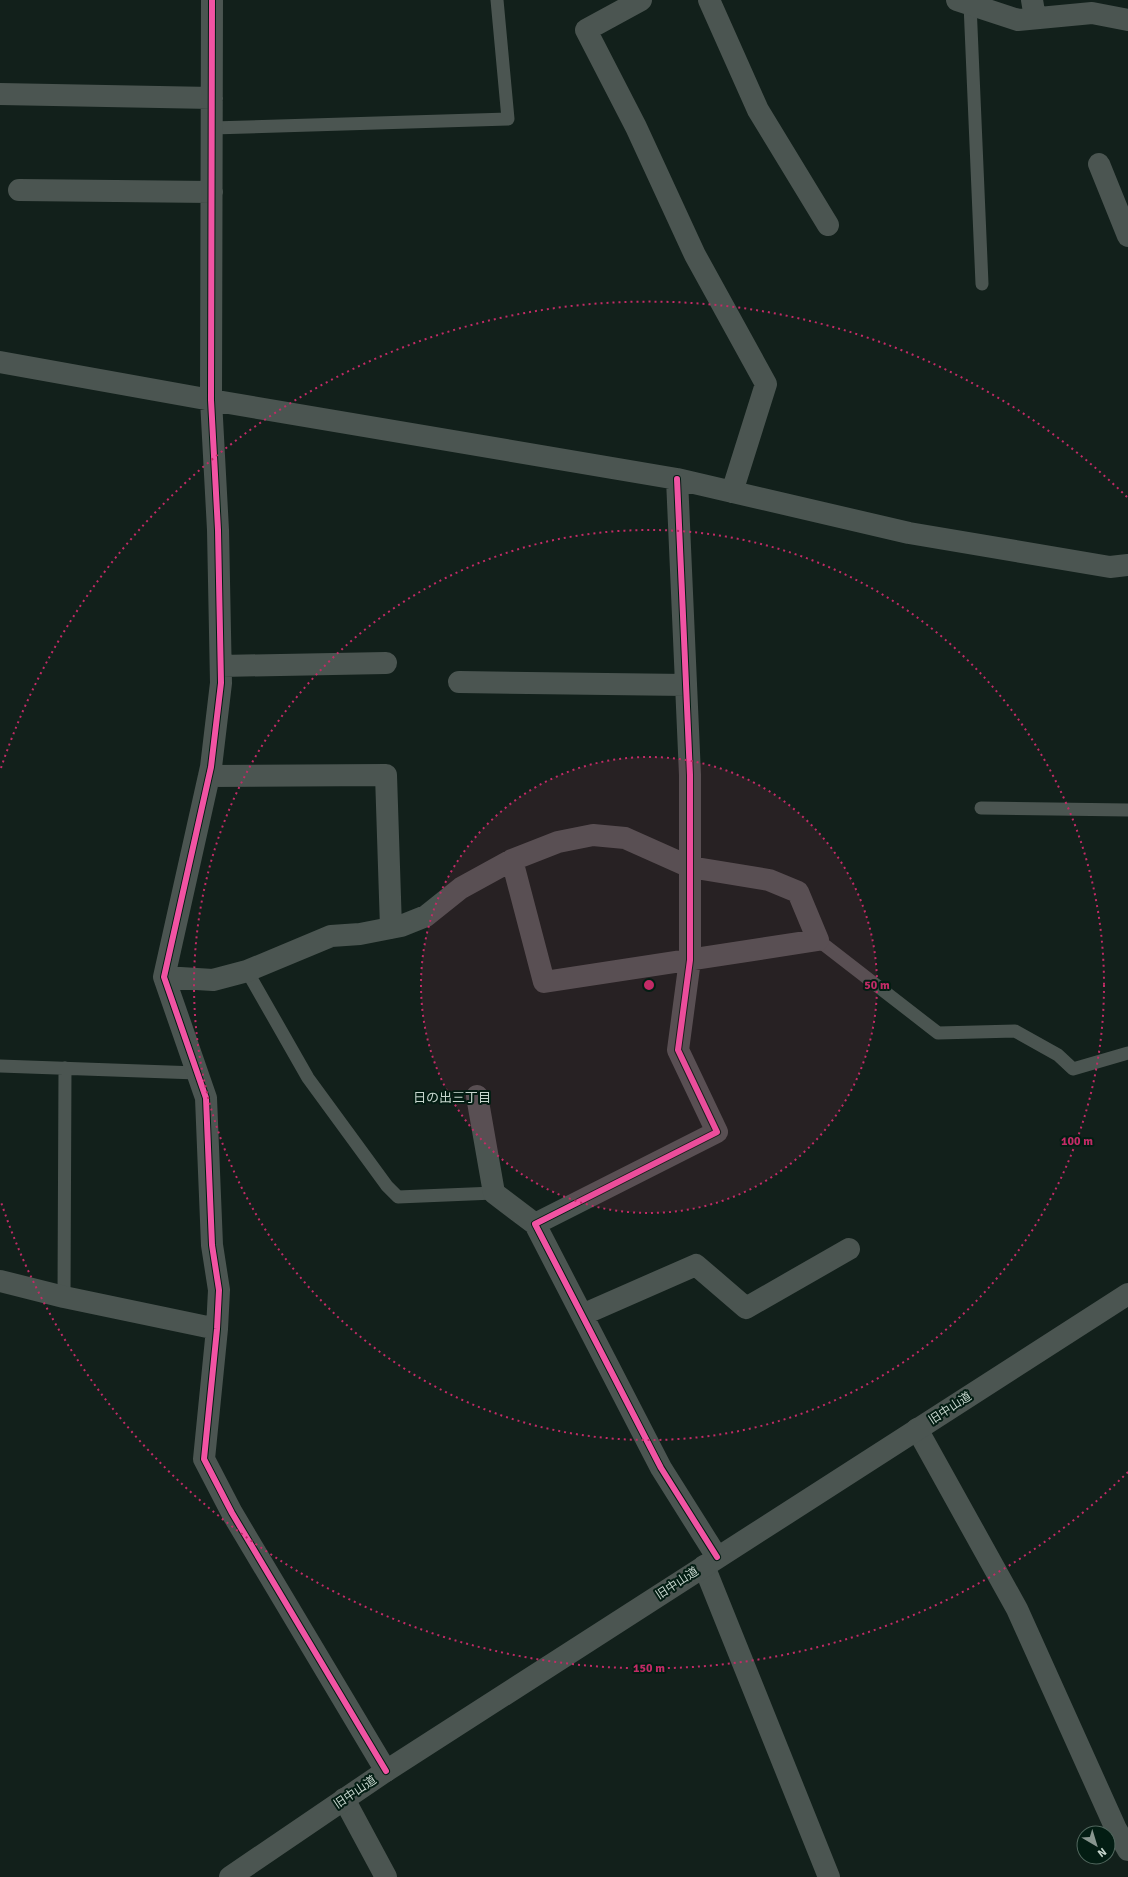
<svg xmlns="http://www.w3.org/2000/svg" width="1128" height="1877" font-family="Signika,'Noto Sans JP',sans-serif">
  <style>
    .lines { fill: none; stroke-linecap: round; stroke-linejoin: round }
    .lane { stroke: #4b5551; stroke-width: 13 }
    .street { stroke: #4b5551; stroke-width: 22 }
    .secondary { stroke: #4b5551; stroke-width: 22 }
    .cycleway-casing { stroke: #031d13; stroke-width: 8 }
    .cycleway { stroke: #f153a3; stroke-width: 6 }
    .ring { fill: none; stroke: #c22b66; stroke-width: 2; stroke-dasharray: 2 4 }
    .labels { text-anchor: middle; stroke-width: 4; stroke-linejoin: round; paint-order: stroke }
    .street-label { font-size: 12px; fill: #c7d6ce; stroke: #031d13 }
    .neighbourhood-label { font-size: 13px; fill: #c7d6ce; stroke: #031d13 }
    .centre { fill: #c22b66; stroke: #031d13; stroke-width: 2 }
    .ring-label { font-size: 12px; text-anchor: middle; font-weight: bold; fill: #c22b66; stroke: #031d13; stroke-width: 4; stroke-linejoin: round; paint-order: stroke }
  </style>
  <rect width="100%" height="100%" fill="#12201b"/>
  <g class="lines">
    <!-- lane -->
    <path class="lane" d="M970,4L982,284
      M212,128L508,119L497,0
      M981,808L1128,810
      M818,940L938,1033L1015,1031L1058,1055L1073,1069L1128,1053
      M247,971L308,1078L387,1186L398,1197L494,1193
      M0,1066L197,1073
      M64,1297L65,1068"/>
    <!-- street -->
    <path class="street" d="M212,0L211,400L218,530L221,683L211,767L164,977L206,1098L212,1245L219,1290L217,1329L204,1459L232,1513L386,1771
      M641,0L586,30L636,127L695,255L766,384L732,492
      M709,0L758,110L828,225
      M957,0L1018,20L1092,13L1128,20
      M1032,0L1035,18
      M0,94L212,98
      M1099,164L1128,236
      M19,190L212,192
      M0,362L211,400L677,479L909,533L1110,567L1128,565
      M677,479L690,775V960L678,1050L717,1132L535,1224L661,1468L717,1557
      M221,666L386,663
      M459,682L686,685
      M209,776L386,775L391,928
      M164,977L213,980L247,971L331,936L360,934L401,926L426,916L461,888L512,860L558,842L593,835L625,838L690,867L769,880L798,892L818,940L544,982L512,860
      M477,1096L494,1193L535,1224
      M0,1281L64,1297L217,1329
      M582,1315L696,1265L746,1308L849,1249
      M917,1429L1017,1609L1116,1829L1128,1850
      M704,1566L829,1877
      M344,1799L386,1877"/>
    <!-- secondary -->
    <path class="secondary" d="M230,1877L386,1771L1128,1294"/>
    <defs>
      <path id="cycleway" d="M212,0L211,400L218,530L221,683L211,767L164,977L206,1098L212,1245L219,1290L217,1329L204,1459L232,1513L386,1771
        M677,479L690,775V960L678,1050L717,1132L535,1224L661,1468L717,1557"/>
    </defs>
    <!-- cycleway casing -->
    <use href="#cycleway" class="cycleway-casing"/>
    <!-- cycleway -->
    <use href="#cycleway" class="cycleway"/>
  </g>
  <!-- distance rings -->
  <circle cx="649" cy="985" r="228" fill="#c22b66" fill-opacity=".12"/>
  <g class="ring">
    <circle cx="649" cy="985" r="228"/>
    <circle cx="649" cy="985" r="455"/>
    <path d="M1128 1472A683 683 0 0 1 1 1202M1 768A683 683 0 0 1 1128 498"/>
  </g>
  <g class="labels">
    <!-- street labels -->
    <g class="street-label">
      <text transform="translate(950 1408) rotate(-33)" y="4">旧中山道</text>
      <text transform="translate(677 1583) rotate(-33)" y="4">旧中山道</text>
      <text transform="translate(355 1792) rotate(-34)" y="4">旧中山道</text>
    </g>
    <!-- neighbourhood labels -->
    <g class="neighbourhood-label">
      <text x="452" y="1102">日の出三丁目</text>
    </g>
  </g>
  <circle cx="649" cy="985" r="6" class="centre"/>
  <g class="ring-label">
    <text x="877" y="989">50 m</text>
    <text x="1077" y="1145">100 m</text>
    <text x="649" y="1672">150 m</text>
  </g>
  <!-- north arrow -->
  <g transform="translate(1096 1845) rotate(142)"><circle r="19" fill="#031d13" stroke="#51675e"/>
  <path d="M0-3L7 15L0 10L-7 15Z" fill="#88968f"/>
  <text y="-6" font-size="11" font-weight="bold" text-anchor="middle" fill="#c7d6ce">N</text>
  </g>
</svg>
